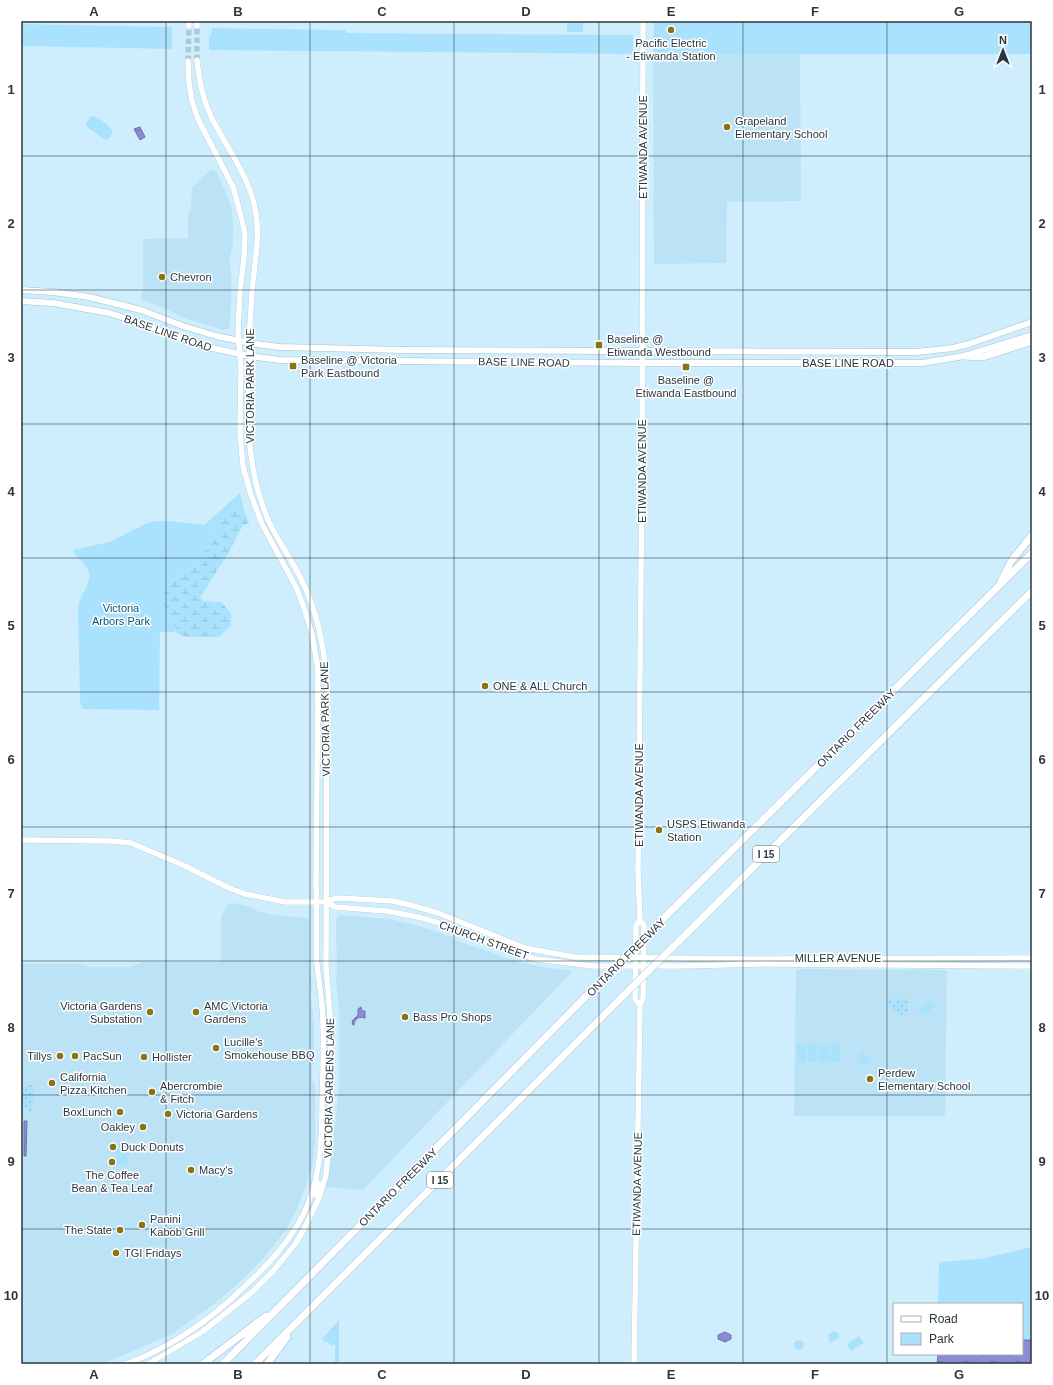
<svg xmlns="http://www.w3.org/2000/svg" width="1053" height="1385" font-family="Helvetica,sans-serif">
  <style>
    .built { fill: #bce2f6 }
    .grass { fill: url(#grass-dots) }
    .wetland { fill: url(#wetland-marsh) }
    .green { fill: #aae2fe }
    .water { fill: url(#water-ripples); stroke: #6f72a7 }
    .lines { fill: none; stroke-linecap: round; stroke-linejoin: round }
    .secondary-tunnel { stroke: #adc9d7; stroke-width: 5.5; stroke-dasharray: 5.5 3; stroke-linecap: butt }
    .secondary-casing { stroke: #a3c2d1; stroke-width: 6 }
    .primary-casing { stroke: #a3c2d1; stroke-width: 7 }
    .highway-casing { stroke: #a3c2d1; stroke-width: 8 }
    .secondary { stroke: #fff; stroke-width: 5.5 }
    .primary { stroke: #fff; stroke-width: 6 }
    .highway { stroke: #fff; stroke-width: 7 }
    .highway-bridge-casing { stroke: #a3c2d1; stroke-width: 8; stroke-linecap: butt }
    .highway-bridge { stroke: #fff; stroke-width: 7 }
    .grid { fill: none; stroke: #2a373d; stroke-width: 1; stroke-opacity: 0.55 }
    .poi-dot { fill: #8a7316; stroke: #fff; stroke-width: 1.5 }
    .labels { text-anchor: middle; stroke-width: 3; stroke-linejoin: round; paint-order: stroke }
    .shield { fill: #fff; stroke: #6a7377; stroke-width: 1 }
    .shield-label { font-size: 10px; font-weight: bold; fill: #2a373d }
    .poi-label { font-size: 11px; fill: #2a373d; stroke: #fff; text-anchor: start }
    .street-label { font-size: 11px; fill: #2a373d; stroke: #fff }
    .park-label { font-size: 11px; fill: #075672; stroke: #fff }
    .neatline { fill: none; stroke: #2a373d; stroke-width: 1.5 }
    .grid-label { font-size: 13px; text-anchor: middle; font-weight: bold; fill: #2a373d }
  </style>
  <defs>
    <pattern id="grass-dots" width="8" height="8" patternUnits="userSpaceOnUse"><rect width="8" height="8" fill="#aae2fe"/><path d="M2 2h.1M6 6h.1" fill="none" stroke="#92c2db" stroke-width="1.8" stroke-linecap="round"/></pattern>
    <pattern id="wetland-marsh" width="20" height="14" patternUnits="userSpaceOnUse"><rect width="20" height="14" fill="#aae2fe"/><path d="M1 5h8M5 5V1M11 12h8M15 12V8" fill="none" stroke="#92c2db"/></pattern>
    <pattern id="water-ripples" width="26" height="14" patternUnits="userSpaceOnUse"><rect width="26" height="14" fill="#8d8bd4"/><path d="M2 4q2-2 4 0t4 0M15 11q2-2 4 0t4 0" fill="none" stroke="#7372ad"/></pattern>
  </defs>
  <rect width="100%" height="100%" fill="#ceeefd"/>
  <!-- built -->
  <path class="built" d="M800,53L801,201L727,202L726,263L654,264L653,54Z
    M211,170L216,171L227,195L231,206L233,224V243L229,261L231,274V299L230,322L229,328L224,330L187,319L166,309L140,299L143,290V239L188,238V211L191,209L192,187Z
    M235,903L251,907L257,911L274,915L307,918L309,921V957L312,989L310,991L314,1024V1058L312,1062V1080L315,1085V1143L312,1168L297,1209L286,1230L261,1261L240,1282L210,1307L172,1334L112,1360L95,1364H21V964H80L90,967H129L142,962H221V917L227,905Z
    M340,915L390,919L418,926L446,935L453,937L455,940L519,962L547,968L573,971L363,1190L326,1187L331,1163L339,1088V1009L336,981L337,975L336,920Z
    M796,969L947,970L945,1116H794Z"/>
  <!-- grass -->
  <path class="grass" d="M890,999H907L908,1011L905,1013L904,1011L902,1013L904,1014L899,1017L886,1002Z
    M21,1085H23L25,1087L28,1085H33L34,1103L32,1104V1111H30L26,1107L23,1108L21,1111Z"/>
  <!-- wetland -->
  <path class="wetland" d="M244,510L249,523L243,525L228,554L200,597L203,601L221,602L231,613V625L219,637H186L175,632L176,628L161,599L169,583L196,564L212,542L220,523L228,512L233,511L238,512Z"/>
  <!-- green -->
  <path class="green" d="M654,21H1032V54H653Z
    M567,23H583V32H567Z
    M21,24L172,27V49L21,46Z
    M212,28L346,30V33L633,35V54L209,50V37L211,35Z
    M91,116C98,116 110,126 113,132L109,139L105,140L87,127L86,124Z
    M240,493L244,510L238,512L233,511L228,512L220,523L212,542L196,564L169,583L161,599L176,628L175,632H160L159,710L83,709L80,702L78,607C79,594 95,582 87,568C83,561 76,558 73,550L109,542L145,524L156,521H169L204,525Z
    M929,1000L935,1006L924,1016L918,1009Z
    M797,1044H806V1062H797Z
    M808,1044H817V1062H808Z
    M819,1044H829V1062H819Z
    M831,1044H840V1062H830Z
    M859,1052H862L872,1063H859Z
    M116,1144H127L128,1165L116,1164Z
    M1032,1247V1340H1022V1304H938L939,1262L980,1259Z
    M339,1320V1364H335V1345H331L328,1342H325L322,1339Z
    M833,1331L837,1332L840,1337L830,1343L828,1335Z
    M859,1336L864,1343L851,1351L847,1344Z
    M794 1345a5 5 0 1 1 10 0a5 5 0 1 1-10 0Z"/>
  <!-- water -->
  <path class="water" d="M140,127L145,137L140,140L134,129Z
    M361,1007L362,1011H365V1018C360,1016 354,1018 354,1025H353L352,1021L358,1015V1009Z
    M24,1121H27L26,1156H24Z
    M725,1332L731,1335V1339L725,1342L718,1339V1335Z
    M1022,1340H1032V1356L1029,1364H937L938,1354H1022Z"/>
  <g class="lines">
    <!-- secondary-tunnel -->
    <path class="secondary-tunnel" d="M197,60V26
      M188,61L189,26"/>
    <defs>
      <path id="secondary" d="M189,21V26
        M197,26V21
        M21,840L111,841L131,843L183,865L229,888L245,894L285,902H321C328,902 332,898 339,898L393,901L410,905L438,913L525,948L574,957L750,959L1032,958
        M326,902L335,907L386,911L418,917L436,922L508,951L536,959L593,966H679L764,964L1032,966
        M640,1005L635,999L636,925L640,921
        M316,1181L319,1184L316,1195
        M126,1364C169,1348 209,1321 242,1289C266,1267 288,1244 303,1215C321,1179 322,1141 322,1103C323,1076 324,1050 323,1024C323,1004 319,984 317,964C315,937 318,911 316,885L318,670L312,634L304,608L297,589L262,524L251,495L243,466L240,433L241,367L238,333L240,291L244,258L245,234L241,216L233,187L198,119L192,101L189,83L188,61
        M148,1364L202,1332L251,1293L274,1270L296,1243L303,1231L319,1198L326,1175L329,1140L331,1062L330,1015L326,966L327,681C324,646 318,613 302,581C294,563 282,547 273,530C266,517 261,502 257,487C252,466 249,444 248,423C248,403 249,383 249,364C249,340 250,316 252,292C254,266 260,240 256,214C251,177 225,147 210,114C202,97 199,79 197,60
        M634,1364L640,1005L643,999L644,925L640,921L638,872L642,475L643,21"/>
      <path id="primary" d="M21,290L53,292L89,297L141,310L183,326L216,336L256,344L279,347L403,350L916,352L953,348L969,344L1032,322
        M21,301L53,303L109,313L143,324L193,343L212,348L249,356L280,360L642,363H922L964,356L1032,335"/>
      <path id="highway" d="M964,356L983,357L1032,341
        M1001,581L1012,560L1032,535
        M669,913L1032,553
        M672,948L1032,591
        M203,1364L266,1316
        M223,1364L599,983
        M255,1364L624,995
        M267,1364L287,1337"/>
    </defs>
    <!-- secondary casing -->
    <use href="#secondary" class="secondary-casing"/>
    <!-- primary casing -->
    <use href="#primary" class="primary-casing"/>
    <!-- highway casing -->
    <use href="#highway" class="highway-casing"/>
    <!-- secondary -->
    <use href="#secondary" class="secondary"/>
    <!-- primary -->
    <use href="#primary" class="primary"/>
    <!-- highway -->
    <use href="#highway" class="highway"/>
    <defs>
      <path id="highway-bridge" d="M599,983L669,913
        M624,995L672,948"/>
    </defs>
    <!-- highway-bridge casing -->
    <use href="#highway-bridge" class="highway-bridge-casing"/>
    <!-- highway-bridge -->
    <use href="#highway-bridge" class="highway-bridge"/>
  </g>
  <!-- grid -->
  <path class="grid" d="M166,21V1364M310,21V1364M454,21V1364M599,21V1364M743,21V1364M887,21V1364M21,156H1032M21,290H1032M21,424H1032M21,558H1032M21,692H1032M21,827H1032M21,961H1032M21,1095H1032M21,1229H1032"/>
  <!-- markers -->
  <g class="poi-dot">
    <circle cx="671" cy="30" r="4"/>
    <circle cx="727" cy="127" r="4"/>
    <circle cx="162" cy="277" r="4"/>
    <rect x="595" y="341" width="8" height="8" rx="2"/>
    <rect x="289" y="362" width="8" height="8" rx="2"/>
    <rect x="682" y="363" width="8" height="8" rx="2"/>
    <circle cx="485" cy="686" r="4"/>
    <circle cx="659" cy="830" r="4"/>
    <circle cx="150" cy="1012" r="4"/>
    <circle cx="196" cy="1012" r="4"/>
    <circle cx="405" cy="1017" r="4"/>
    <circle cx="216" cy="1048" r="4"/>
    <circle cx="60" cy="1056" r="4"/>
    <circle cx="75" cy="1056" r="4"/>
    <circle cx="144" cy="1057" r="4"/>
    <circle cx="870" cy="1079" r="4"/>
    <circle cx="52" cy="1083" r="4"/>
    <circle cx="152" cy="1092" r="4"/>
    <circle cx="120" cy="1112" r="4"/>
    <circle cx="168" cy="1114" r="4"/>
    <circle cx="143" cy="1127" r="4"/>
    <circle cx="113" cy="1147" r="4"/>
    <circle cx="112" cy="1162" r="4"/>
    <circle cx="191" cy="1170" r="4"/>
    <circle cx="142" cy="1225" r="4"/>
    <circle cx="120" cy="1230" r="4"/>
    <circle cx="116" cy="1253" r="4"/>
  </g>
  <g class="labels">
    <!-- shield labels -->
    <g class="shield">
      <rect x="753" y="846" width="26" height="16" rx="3"/>
      <rect x="427" y="1172" width="26" height="16" rx="3"/>
    </g>
    <g class="shield-label">
      <text x="766" y="858">I 15</text>
      <text x="440" y="1184">I 15</text>
    </g>
    <!-- poi labels -->
    <g class="poi-label">
      <text x="671" y="47" text-anchor="middle">Pacific Electric<tspan x="671" dy="13">- Etiwanda Station</tspan></text>
      <text x="735" y="125">Grapeland<tspan x="735" dy="13">Elementary School</tspan></text>
      <text x="170" y="281">Chevron</text>
      <text x="607" y="343">Baseline @<tspan x="607" dy="13">Etiwanda Westbound</tspan></text>
      <text x="301" y="364">Baseline @ Victoria<tspan x="301" dy="13">Park Eastbound</tspan></text>
      <text x="686" y="384" text-anchor="middle">Baseline @<tspan x="686" dy="13">Etiwanda Eastbound</tspan></text>
      <text x="493" y="690">ONE &amp; ALL Church</text>
      <text x="667" y="828">USPS Etiwanda<tspan x="667" dy="13">Station</tspan></text>
      <text x="142" y="1010" text-anchor="end">Victoria Gardens<tspan x="142" dy="13">Substation</tspan></text>
      <text x="204" y="1010">AMC Victoria<tspan x="204" dy="13">Gardens</tspan></text>
      <text x="413" y="1021">Bass Pro Shops</text>
      <text x="224" y="1046">Lucille's<tspan x="224" dy="13">Smokehouse BBQ</tspan></text>
      <text x="52" y="1060" text-anchor="end">Tillys</text>
      <text x="83" y="1060">PacSun</text>
      <text x="152" y="1061">Hollister</text>
      <text x="878" y="1077">Perdew<tspan x="878" dy="13">Elementary School</tspan></text>
      <text x="60" y="1081">California<tspan x="60" dy="13">Pizza Kitchen</tspan></text>
      <text x="160" y="1090">Abercrombie<tspan x="160" dy="13">&amp; Fitch</tspan></text>
      <text x="112" y="1116" text-anchor="end">BoxLunch</text>
      <text x="176" y="1118">Victoria Gardens</text>
      <text x="135" y="1131" text-anchor="end">Oakley</text>
      <text x="121" y="1151">Duck Donuts</text>
      <text x="199" y="1174">Macy's</text>
      <text x="112" y="1179" text-anchor="middle">The Coffee<tspan x="112" dy="13">Bean &amp; Tea Leaf</tspan></text>
      <text x="150" y="1223">Panini<tspan x="150" dy="13">Kabob Grill</tspan></text>
      <text x="112" y="1234" text-anchor="end">The State</text>
      <text x="124" y="1257">TGI Fridays</text>
    </g>
    <!-- street labels -->
    <g class="street-label">
      <text transform="translate(643 147) rotate(-90)" y="4">ETIWANDA AVENUE</text>
      <text transform="translate(168 333) rotate(19)" y="4">BASE LINE ROAD</text>
      <text transform="translate(524 362) rotate(1)" y="4">BASE LINE ROAD</text>
      <text x="848" y="367">BASE LINE ROAD</text>
      <text transform="translate(250 386) rotate(-90)" y="4">VICTORIA PARK LANE</text>
      <text transform="translate(642 471) rotate(-90)" y="4">ETIWANDA AVENUE</text>
      <text transform="translate(325 719) rotate(-91)" y="4">VICTORIA PARK LANE</text>
      <text transform="translate(856 728) rotate(-45)" y="4">ONTARIO FREEWAY</text>
      <text transform="translate(639 795) rotate(-90)" y="4">ETIWANDA AVENUE</text>
      <text transform="translate(484 940) rotate(20)" y="4">CHURCH STREET</text>
      <text transform="translate(626 957) rotate(-45)" y="4">ONTARIO FREEWAY</text>
      <text x="838" y="962">MILLER AVENUE</text>
      <text transform="translate(329 1088) rotate(-89)" y="4">VICTORIA GARDENS LANE</text>
      <text transform="translate(637 1184) rotate(-89)" y="4">ETIWANDA AVENUE</text>
      <text transform="translate(398 1187) rotate(-45)" y="4">ONTARIO FREEWAY</text>
    </g>
    <!-- park labels -->
    <g class="park-label">
      <text x="121" y="612">Victoria<tspan x="121" dy="13">Arbors Park</tspan></text>
    </g>
  </g>
  <!-- border -->
  <rect width="1053" height="1385" fill="none" stroke="#ffffff" stroke-width="44"/>
  <!-- legend -->
  <rect x="893" y="1303" width="130" height="52" fill="#ffffff" stroke="#aaafb1"/>
  <rect x="901" y="1316" width="20" height="6" fill="#ffffff" stroke="#aaafb1"/>
  <text x="929" y="1323" font-size="12" fill="#2a373d">Road</text>
  <rect x="901" y="1333" width="20" height="12" fill="#aae2fe" stroke="#aaafb1"/>
  <text x="929" y="1343" font-size="12" fill="#2a373d">Park</text>
  <!-- north arrow -->
  <g transform="translate(1003 50)" stroke="#ffffff" stroke-width="3" paint-order="stroke">
  <path d="M0-3L7 15L0 10L-7 15Z" fill="#2a373d"/>
  <text y="-6" font-size="11" font-weight="bold" text-anchor="middle" fill="#2a373d">N</text>
  </g>
  <rect x="22" y="22" width="1009" height="1341" class="neatline"/>
  <g class="grid-label">
    <text x="94" y="16">A</text>
    <text x="238" y="16">B</text>
    <text x="382" y="16">C</text>
    <text x="526" y="16">D</text>
    <text x="671" y="16">E</text>
    <text x="815" y="16">F</text>
    <text x="959" y="16">G</text>
    <text x="11" y="94">1</text>
    <text x="1042" y="94">1</text>
    <text x="11" y="228">2</text>
    <text x="1042" y="228">2</text>
    <text x="11" y="362">3</text>
    <text x="1042" y="362">3</text>
    <text x="11" y="496">4</text>
    <text x="1042" y="496">4</text>
    <text x="11" y="630">5</text>
    <text x="1042" y="630">5</text>
    <text x="11" y="764">6</text>
    <text x="1042" y="764">6</text>
    <text x="11" y="898">7</text>
    <text x="1042" y="898">7</text>
    <text x="11" y="1032">8</text>
    <text x="1042" y="1032">8</text>
    <text x="11" y="1166">9</text>
    <text x="1042" y="1166">9</text>
    <text x="11" y="1300">10</text>
    <text x="1042" y="1300">10</text>
    <text x="94" y="1379">A</text>
    <text x="238" y="1379">B</text>
    <text x="382" y="1379">C</text>
    <text x="526" y="1379">D</text>
    <text x="671" y="1379">E</text>
    <text x="815" y="1379">F</text>
    <text x="959" y="1379">G</text>
  </g>
</svg>
